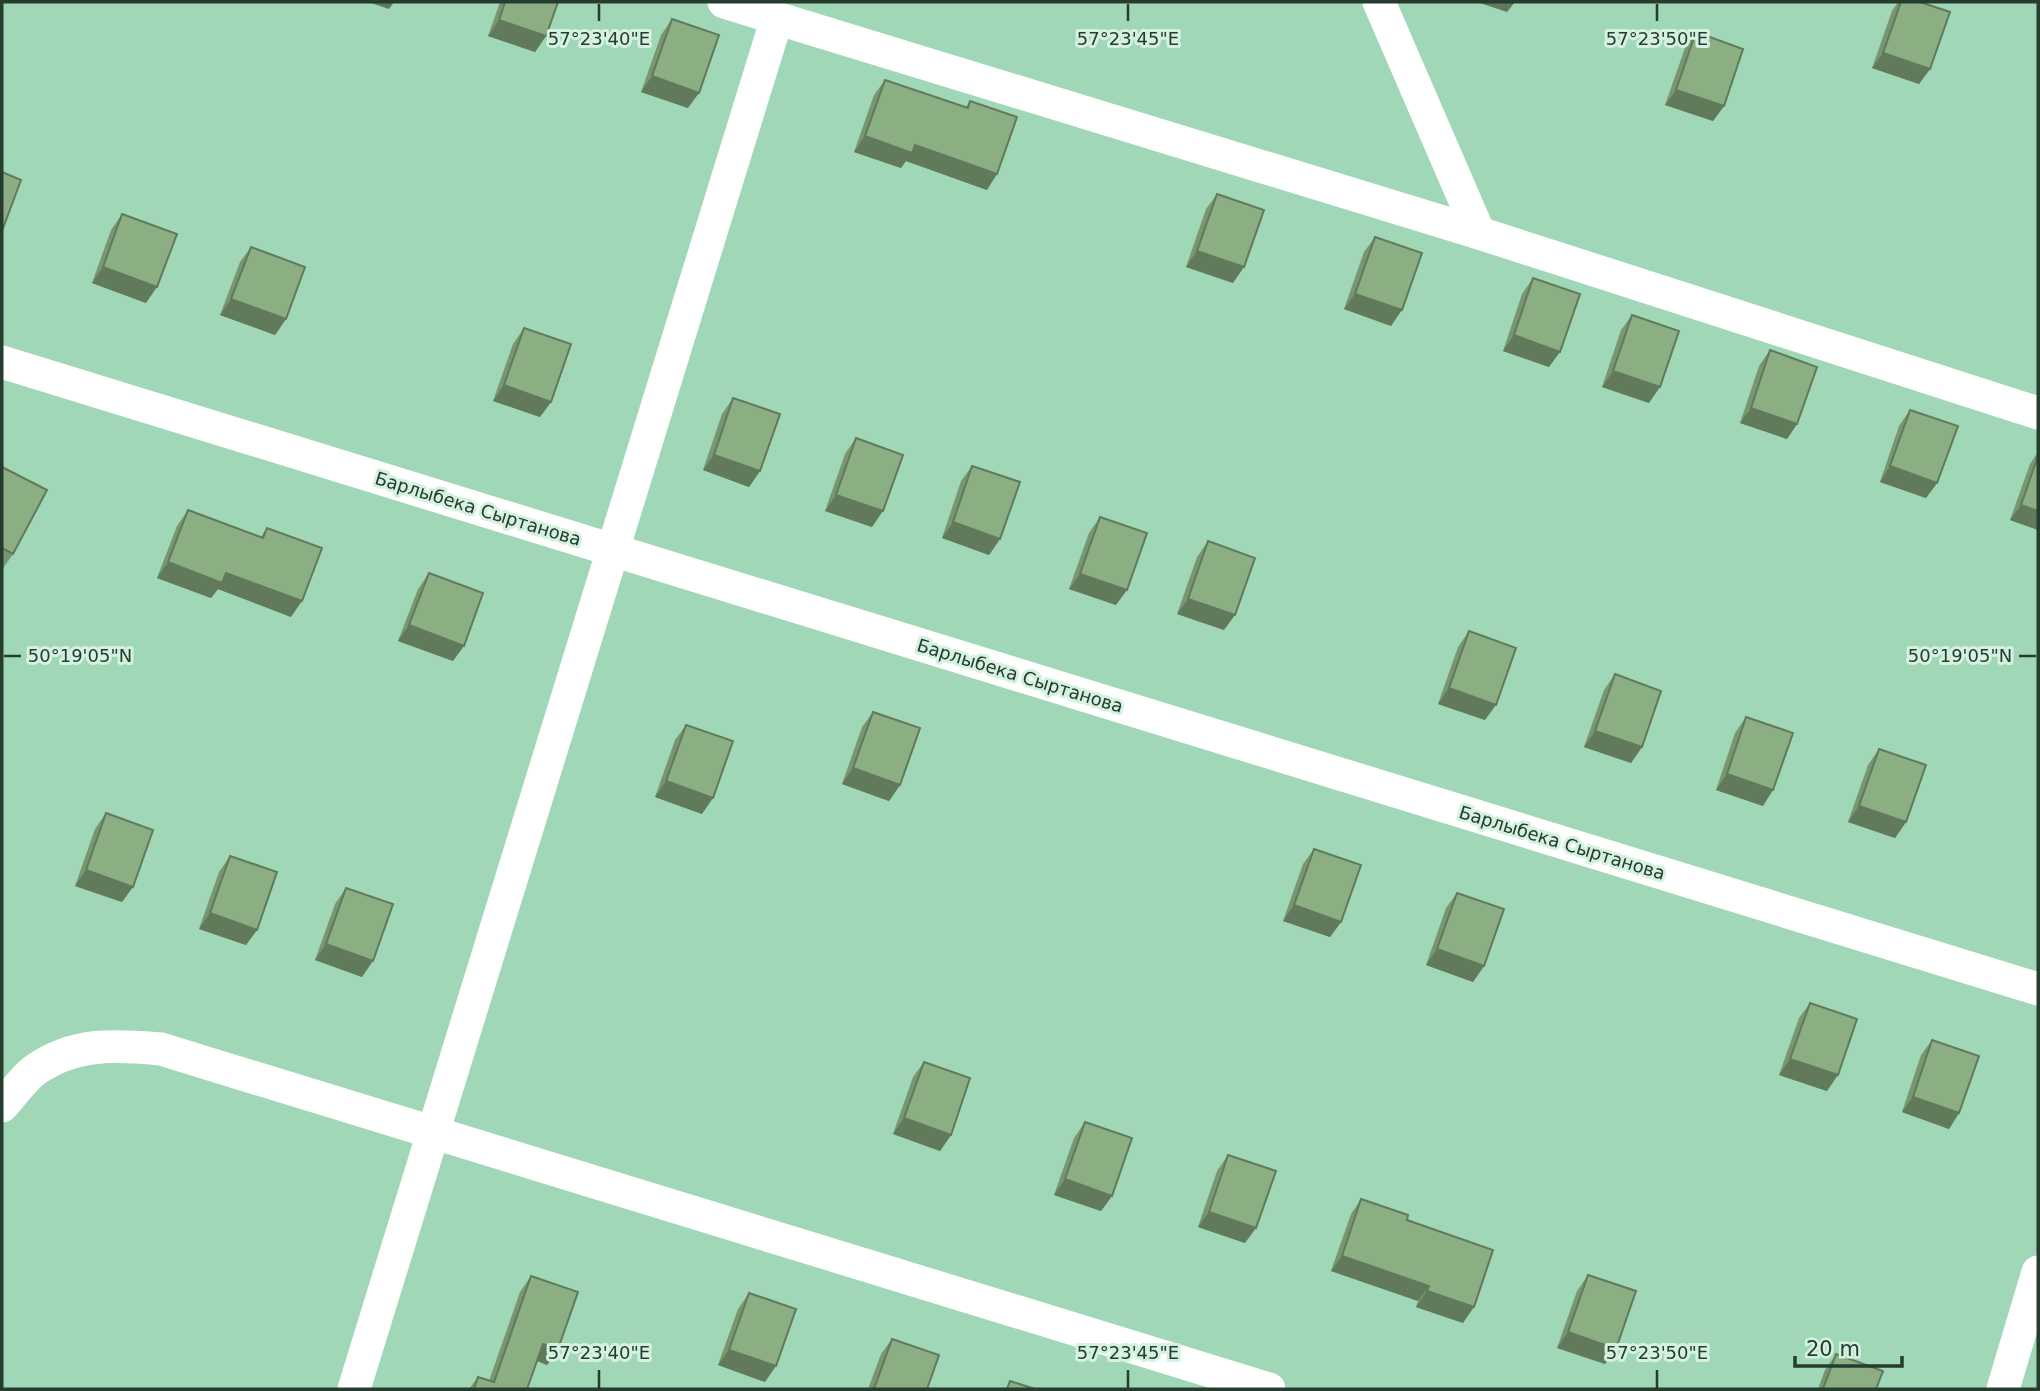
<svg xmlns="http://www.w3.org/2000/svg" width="2040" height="1391" font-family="'DejaVu Sans',sans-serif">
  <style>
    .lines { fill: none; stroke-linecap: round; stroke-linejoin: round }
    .street { stroke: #fff; stroke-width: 33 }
    .wall { fill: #789670 }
    .shaded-wall { fill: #617a5b }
    .building { fill: #8bae82; stroke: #617a5b; stroke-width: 2 }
    .ticks { fill: none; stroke: #253c2f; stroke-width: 2.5 }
    .labels { text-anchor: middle; stroke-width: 6; stroke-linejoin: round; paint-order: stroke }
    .street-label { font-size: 18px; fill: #253c2f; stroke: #d5f1e0 }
    .ticks-label { font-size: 18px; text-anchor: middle; fill: #253c2f; stroke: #d5f1e0; stroke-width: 6; stroke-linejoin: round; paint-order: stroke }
  </style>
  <rect width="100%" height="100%" fill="#a0d7b7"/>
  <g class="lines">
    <!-- street -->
    <path class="street" d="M724,2L1479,233L2038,413
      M1379,2L1479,233
      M2,362L2038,989
      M2,1106C12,1095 23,1079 35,1070C75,1042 115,1045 161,1049L1269,1389
      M354,1389L777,18
      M2003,1389L2038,1272"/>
  </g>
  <!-- wall -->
  <path class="wall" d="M500,2H558L546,36L535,52L488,36Z
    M1898,2H1920L1930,69L1919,84L1872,68L1892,11Z
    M672,19L688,108L641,92L661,35Z
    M1696,32L1724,106L1713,121L1665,105L1685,48Z
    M885,80L966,107L970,101L987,190L906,161L901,168L854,152L874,95Z
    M1217,194L1233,283L1186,267L1206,209Z
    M122,214L146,303L92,283L111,230Z
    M1375,237L1391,326L1344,309L1364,252Z
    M251,247L286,319L275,335L220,315L240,262Z
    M1533,278L1549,367L1503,351L1522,294Z
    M1632,315L1649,403L1602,387L1621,330Z
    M524,328L551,402L540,417L493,401L513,344Z
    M1770,350L1797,424L1787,439L1740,423L1759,366Z
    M733,398L760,471L749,487L703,470L722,414Z
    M1910,410L1937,483L1926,498L1880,482L1899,426Z
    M856,438L872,527L825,511L845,454Z
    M2038,452V530L2010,520L2030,464Z
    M972,466L1000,539L989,555L942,538L961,481Z
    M2,467L13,554L2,570Z
    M188,510L261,537L267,528L291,617L218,589L211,598L157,578L177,526Z
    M1100,517L1116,605L1069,589L1089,533Z
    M1208,541L1224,630L1177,614L1197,557Z
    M429,573L453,661L398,641L418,589Z
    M1469,631L1485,720L1438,704L1458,647Z
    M1615,674L1642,747L1631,763L1584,747L1604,690Z
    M873,712L900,785L889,801L842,784L862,727Z
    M1746,717L1763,806L1716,790L1735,733Z
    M686,725L702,814L655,797L675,740Z
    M1879,749L1906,822L1895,838L1848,822L1868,765Z
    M106,813L122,902L75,886L95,829Z
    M1314,849L1341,922L1330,937L1283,921L1303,864Z
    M230,856L257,930L246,945L199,929L219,872Z
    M346,888L362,977L315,960L335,904Z
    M1457,893L1484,966L1473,982L1426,965L1446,908Z
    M1810,1003L1827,1091L1779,1075L1799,1018Z
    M1932,1040L1959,1113L1949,1129L1902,1112L1921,1055Z
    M924,1062L951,1135L940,1151L893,1134L913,1077Z
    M1085,1122L1112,1196L1101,1211L1054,1195L1074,1138Z
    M1228,1155L1245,1243L1198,1227L1217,1171Z
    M1361,1199L1407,1220L1463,1323L1416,1307L1418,1301L1331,1271L1351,1214Z
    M1588,1275L1616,1349L1605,1364L1557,1348L1577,1291Z
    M531,1276L558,1349L547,1365L537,1361L527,1389H469L478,1377L489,1381L520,1292Z
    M749,1293L765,1382L718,1365L738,1309Z
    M892,1339L927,1389H868L881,1354Z
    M1836,1354L1876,1389H1818L1825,1370Z"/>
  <!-- shaded-wall -->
  <path class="shaded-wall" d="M368,2H394L389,9Z
    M1477,2H1515L1507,12Z
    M499,20L546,36L535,52L488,36Z
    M1883,53L1930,69L1919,84L1872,68Z
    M652,76L699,93L688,108L641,92Z
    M1676,90L1724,106L1713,121L1665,105Z
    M865,136L915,145L997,174L987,190L906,161L901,168L854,152Z
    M1197,251L1244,267L1233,283L1186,267Z
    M103,267L157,287L146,303L92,283Z
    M1355,294L1402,310L1391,326L1344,309Z
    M231,299L286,319L275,335L220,315Z
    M1514,335L1560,352L1549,367L1503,351Z
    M1613,371L1660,387L1649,403L1602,387Z
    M504,385L551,402L540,417L493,401Z
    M1751,408L1797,424L1787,439L1740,423Z
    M714,455L760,471L749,487L703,470Z
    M1890,466L1937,483L1926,498L1880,482Z
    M836,495L883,511L872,527L825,511Z
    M2021,505L2038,511V530L2010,520Z
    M953,522L1000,539L989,555L942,538Z
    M168,562L226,573L302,601L291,617L218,589L211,598L157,578Z
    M1080,574L1127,590L1116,605L1069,589Z
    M1188,599L1235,615L1224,630L1177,614Z
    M409,625L464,646L453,661L398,641Z
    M1449,688L1496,705L1485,720L1438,704Z
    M1595,731L1642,747L1631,763L1584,747Z
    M853,768L900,785L889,801L842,784Z
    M1727,774L1773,790L1763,806L1716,790Z
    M666,781L713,798L702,814L655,797Z
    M1859,806L1906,822L1895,838L1848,822Z
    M86,870L133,887L122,902L75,886Z
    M1294,905L1341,922L1330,937L1283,921Z
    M210,913L257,930L246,945L199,929Z
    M326,944L373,961L362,977L315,960Z
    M1437,949L1484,966L1473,982L1426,965Z
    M1790,1059L1838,1075L1827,1091L1779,1075Z
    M1913,1097L1959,1113L1949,1129L1902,1112Z
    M904,1118L951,1135L940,1151L893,1134Z
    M1065,1179L1112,1196L1101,1211L1054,1195Z
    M1209,1212L1256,1228L1245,1243L1198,1227Z
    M1342,1256L1429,1286L1418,1301L1331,1271Z
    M1427,1291L1474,1307L1463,1323L1416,1307Z
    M1568,1332L1616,1349L1605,1364L1557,1348Z
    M543,1344L558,1349L547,1365L532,1359Z
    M729,1350L776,1366L765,1382L718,1365Z"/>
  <!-- building -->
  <path class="building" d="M505,2H558L546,36L499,20Z
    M1901,2H1920L1950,12L1930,69L1883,53Z
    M672,19L719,35L699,93L652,76Z
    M1696,32L1743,49L1724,106L1676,90Z
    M885,80L968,108L970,101L1017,117L997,174L915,145L912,153L865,136Z
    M2,172L21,180L2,231Z
    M1217,194L1264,210L1244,267L1197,251Z
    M122,214L177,234L157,287L103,267Z
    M1375,237L1422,253L1402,310L1355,294Z
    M251,247L305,267L286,319L231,299Z
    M1533,278L1580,294L1560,352L1514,335Z
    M1632,315L1679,331L1660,387L1613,371Z
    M524,328L571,344L551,402L504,385Z
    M1770,350L1817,367L1797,424L1751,408Z
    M733,398L780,414L760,471L714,455Z
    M1910,410L1958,426L1937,483L1890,466Z
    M856,438L903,455L883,511L836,495Z
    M2038,456V511L2021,505Z
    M972,466L1020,482L1000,539L953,522Z
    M2,467L47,490L13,554L2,548Z
    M188,510L263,538L267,528L322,548L302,601L226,573L222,583L168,562Z
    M1100,517L1147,533L1127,590L1080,574Z
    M1208,541L1255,558L1235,615L1188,599Z
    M429,573L483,593L464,646L409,625Z
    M1469,631L1516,648L1496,705L1449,688Z
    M1615,674L1661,691L1642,747L1595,731Z
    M873,712L920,728L900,785L853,768Z
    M1746,717L1793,733L1773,790L1727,774Z
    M686,725L733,741L713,798L666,781Z
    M1879,749L1926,765L1906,822L1859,806Z
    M106,813L153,830L133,887L86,870Z
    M1314,849L1361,865L1341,922L1294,905Z
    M230,856L277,872L257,930L210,913Z
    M346,888L393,904L373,961L326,944Z
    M1457,893L1504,909L1484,966L1437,949Z
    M1810,1003L1857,1019L1838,1075L1790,1059Z
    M1932,1040L1979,1056L1959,1113L1913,1097Z
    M924,1062L970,1078L951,1135L904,1118Z
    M1085,1122L1132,1138L1112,1196L1065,1179Z
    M1228,1155L1276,1171L1256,1228L1209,1212Z
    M1361,1199L1408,1215L1407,1220L1493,1250L1474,1307L1427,1291L1429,1286L1342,1256Z
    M1588,1275L1636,1291L1616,1349L1568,1332Z
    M531,1276L578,1292L558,1349L543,1344L527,1389H474L478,1377L494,1382Z
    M749,1293L796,1309L776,1366L729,1350Z
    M892,1339L939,1355L927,1389H874Z
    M1836,1354L1883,1371L1876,1389H1823Z
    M1010,1381L1035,1389H1007Z"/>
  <!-- ticks -->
  <path class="ticks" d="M599,4V21M1128,4V21M1657,4V21M4,656H21M2019,656H2036M599,1370V1388M1128,1370V1388M1657,1370V1388"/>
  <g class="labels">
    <!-- street labels -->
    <g class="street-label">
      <text transform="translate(478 509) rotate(17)" y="6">Барлыбека Сыртанова</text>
      <text transform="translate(1020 676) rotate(17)" y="6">Барлыбека Сыртанова</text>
      <text transform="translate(1562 843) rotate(17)" y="6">Барлыбека Сыртанова</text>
    </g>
  </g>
  <g class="ticks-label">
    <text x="599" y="45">57°23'40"E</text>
    <text x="1128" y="45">57°23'45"E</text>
    <text x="1657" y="45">57°23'50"E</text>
    <text x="80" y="662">50°19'05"N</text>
    <text x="1960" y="662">50°19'05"N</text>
    <text x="599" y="1359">57°23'40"E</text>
    <text x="1128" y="1359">57°23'45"E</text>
    <text x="1657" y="1359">57°23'50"E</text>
  </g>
  <!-- border -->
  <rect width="2040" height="1391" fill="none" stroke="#253c2f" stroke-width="7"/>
  <!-- scale -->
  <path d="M1795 1356v10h107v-10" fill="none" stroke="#253c2f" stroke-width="3.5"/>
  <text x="1806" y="1356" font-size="21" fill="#253c2f" stroke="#d5f1e0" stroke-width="5" paint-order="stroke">20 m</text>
</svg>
